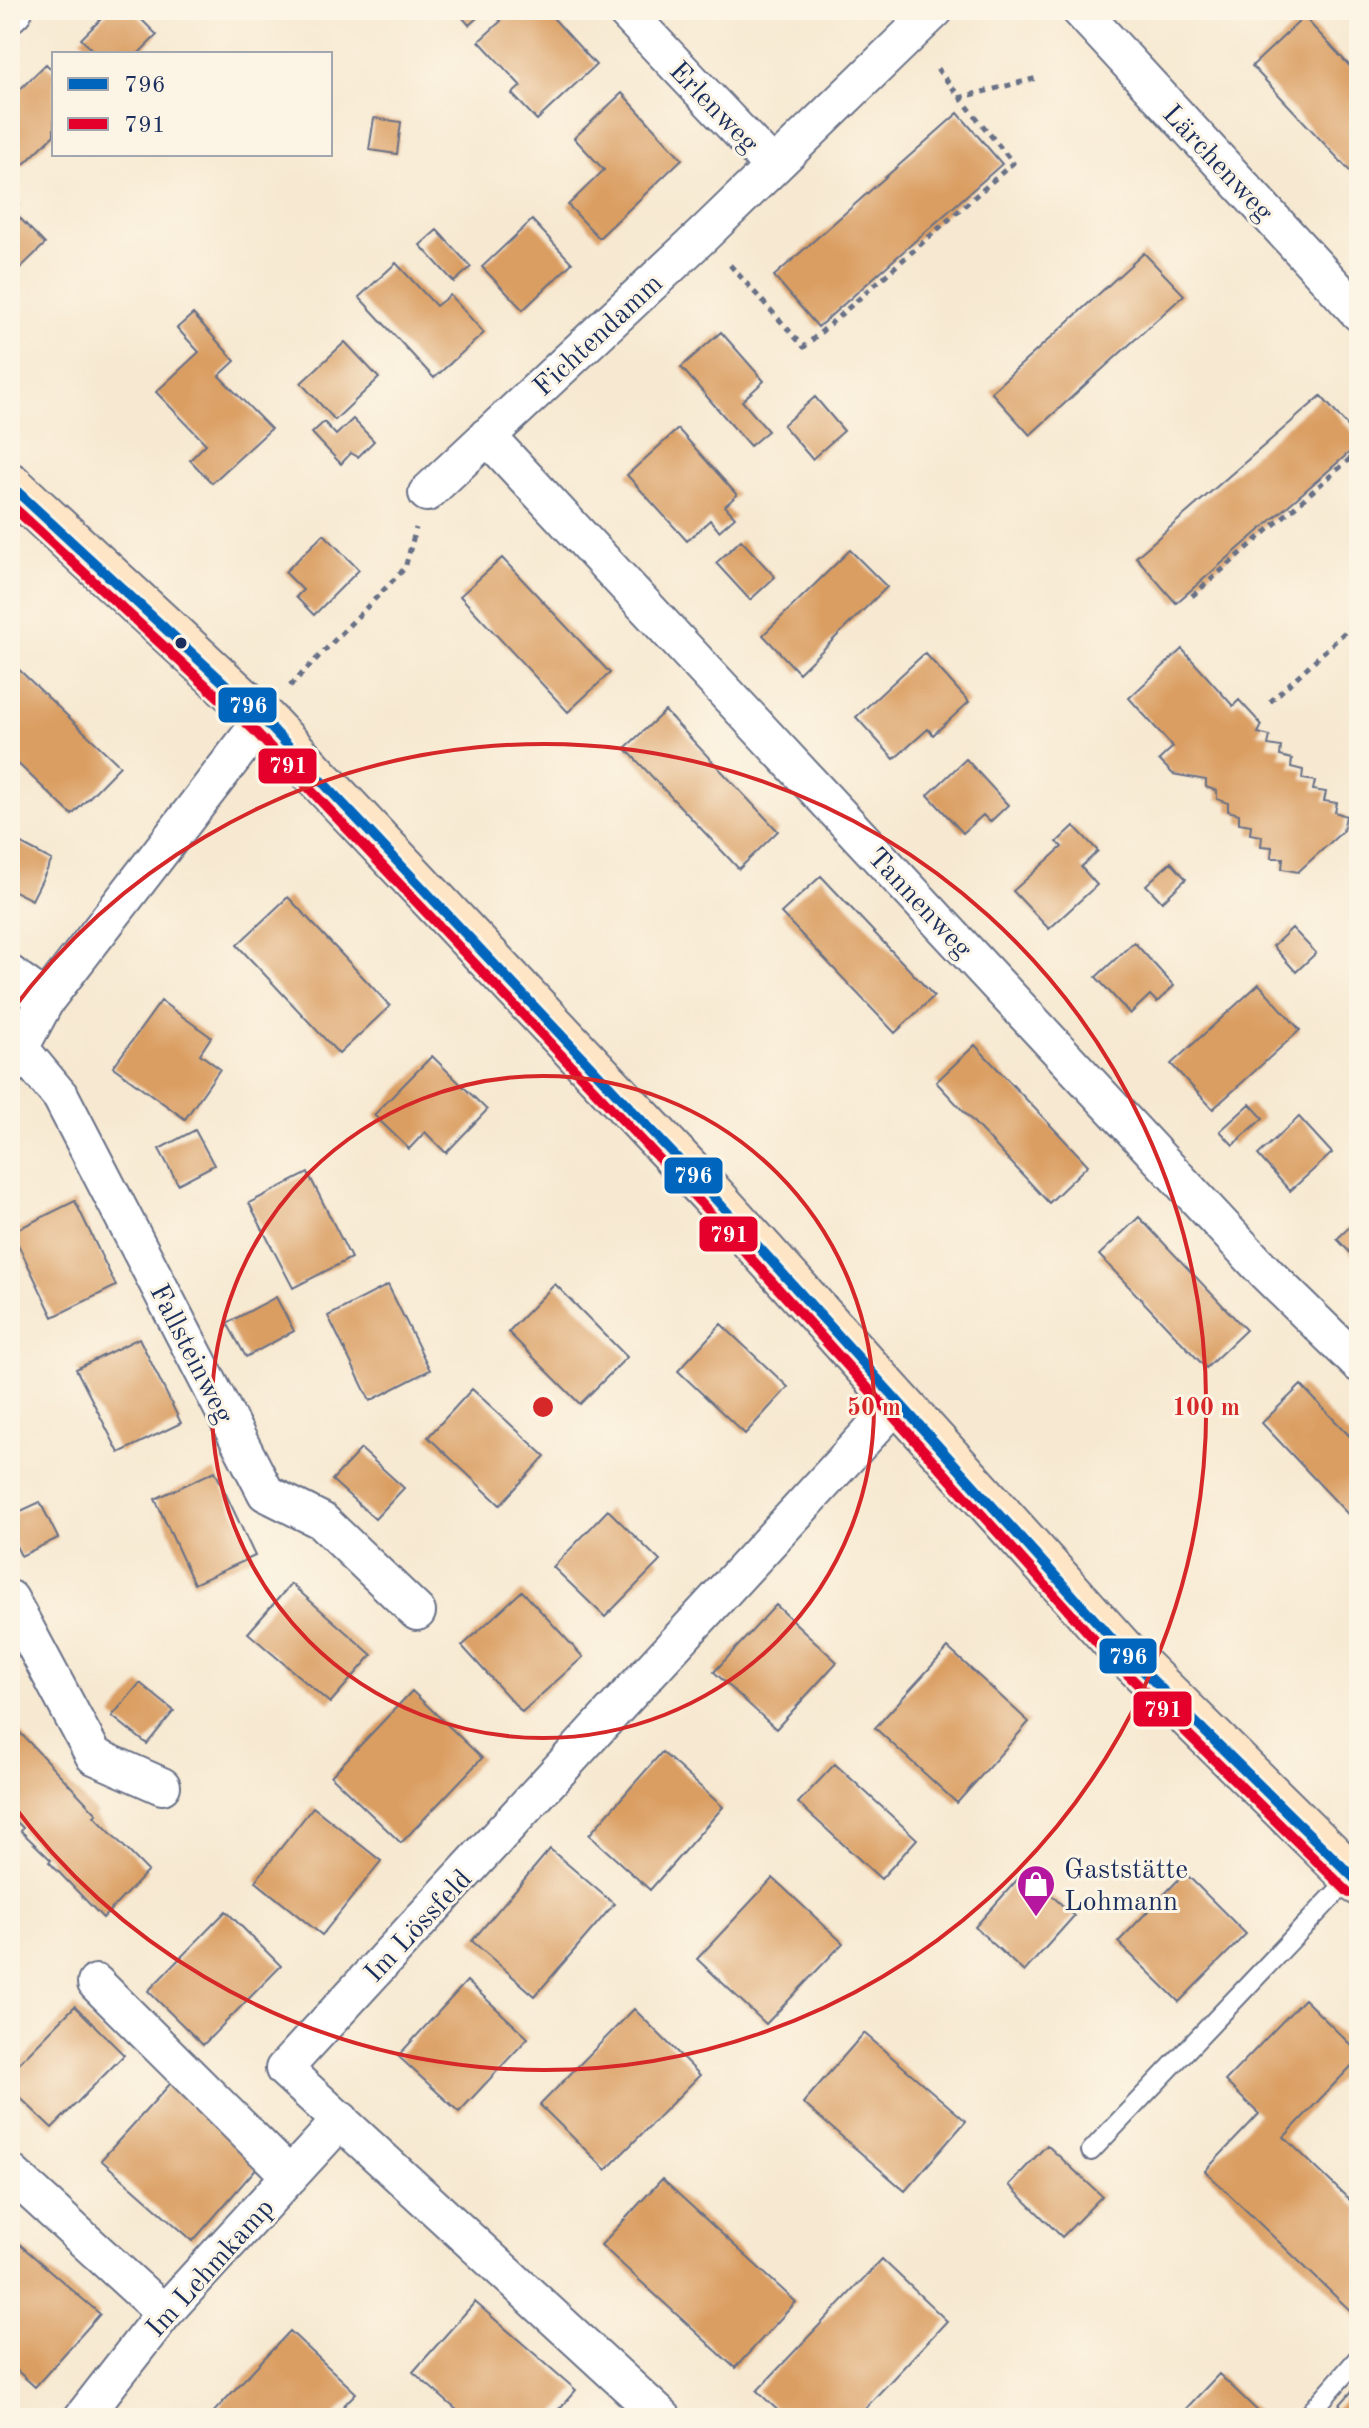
<svg xmlns="http://www.w3.org/2000/svg" width="1369" height="2428" font-family="'Old Standard TT',serif">
  <style>
    .building { fill: #da9e62 }
    .lines { fill: none; stroke-linecap: round; stroke-linejoin: round }
    .service-casing { stroke: #687086; stroke-width: 22 }
    .minor-casing { stroke: #687086; stroke-width: 40 }
    .secondary-casing { stroke: #687086; stroke-width: 48 }
    .path { stroke: #687086; stroke-width: 5; stroke-dasharray: 6 6; stroke-linecap: butt }
    .service { stroke: #fff; stroke-width: 18 }
    .minor { stroke: #fff; stroke-width: 36 }
    .secondary { stroke: #fde5c5; stroke-width: 44 }
    .bus-1-casing { stroke: #fcf5e5; stroke-width: 16 }
    .bus-2-casing { stroke: #fcf5e5; stroke-width: 16 }
    .bus-1 { stroke: #0065bd; stroke-width: 10 }
    .bus-2 { stroke: #e4002b; stroke-width: 10 }
    .ring { fill: none; stroke: #d62828; stroke-width: 4 }
    .bus-dot { fill: #1b2f5e; stroke: #fcf5e5; stroke-width: 3 }
    .labels { text-anchor: middle; stroke-width: 6; stroke-linejoin: round; paint-order: stroke }
    .street-label { font-size: 28px; fill: #1b2f5e; stroke: #fcf5e5 }
    .poi-label { font-size: 28px; fill: #1b2f5e; stroke: #fcf5e5; text-anchor: start }
    .centre { fill: #d62828; stroke: #fcf5e5; stroke-width: 4 }
    .ring-label { font-size: 24px; text-anchor: middle; font-weight: bold; fill: #d62828; stroke: #fcf5e5; stroke-width: 6; stroke-linejoin: round; paint-order: stroke }
    .line-badge { stroke: #fcf5e5; stroke-width: 3 }
    .badge-label { font-size: 22px; text-anchor: middle; font-weight: bold; fill: #fff }
  </style>
  <rect width="100%" height="100%" fill="#fcf5e5"/>
  <filter id="ink" filterUnits="userSpaceOnUse"><feTurbulence type="fractalNoise" baseFrequency=".0125" numOctaves="2"/><feDisplacementMap in="SourceGraphic" scale="16" xChannelSelector="R" yChannelSelector="G"/><feConvolveMatrix kernelMatrix="1 2 1 2 8 2 1 2 1" color-interpolation-filters="sRGB"/></filter>
  <filter id="wash" filterUnits="userSpaceOnUse"><feTurbulence type="fractalNoise" baseFrequency=".006" numOctaves="4" result="noise"/><feDisplacementMap in="SourceGraphic" scale="32" xChannelSelector="R" yChannelSelector="G"/><feGaussianBlur stdDeviation="1.8" result="paint"/><feColorMatrix in="noise" values="0 0 0 0 0 0 0 0 0 0 0 0 0 0 0 0 0 1.4 0 .05"/><feComposite in="paint" operator="in"/></filter>
  <g filter="url(#wash)">
    <rect width="100%" height="100%" fill="#f7e9d1"/>
    <g id="blocks">
      <!-- building -->
      <path class="building" d="M110,10H132L157,35L138,54H97L81,39Z
        M456,10H486L469,25Z
        M490,10H546L596,65L537,120L512,94L521,86L479,41L501,21Z
        M1304,17L1359,76V181L1252,66Z
        M46,64L54,72V135L22,166L10,153V122L17,115L10,108V99Z
        M622,93L682,159L599,238L568,205L604,170L574,138Z
        M958,113L1002,164L818,327L774,276Z
        M374,118L401,122L397,154L369,150Z
        M10,195L19,204L13,211L45,244L10,278Z
        M532,220L572,263L523,310L482,267Z
        M437,230L471,267L454,282L420,245Z
        M1144,253L1184,295L1030,435L991,392Z
        M396,263L436,306L450,295L484,333L434,378L359,297Z
        M193,314L235,361L219,376L271,429L212,483L190,460L206,444L156,392L199,352L177,328Z
        M721,332L764,381L742,401L768,431L750,446L681,367Z
        M345,342L379,378L335,420L301,383Z
        M1321,396L1359,439V444L1176,603L1136,557Z
        M815,397L844,431L812,459L783,425Z
        M353,419L374,441L358,457L351,453L341,464L312,433L324,422L336,435Z
        M678,429L737,495L725,506L735,517L719,531L710,520L687,541L627,475Z
        M324,534L359,570L314,615L296,597L303,590L285,572Z
        M741,540L775,577L750,600L716,563Z
        M850,550L887,587L799,673L763,635Z
        M502,558L610,673L568,712L460,596Z
        M1182,649L1233,706L1239,700L1262,725L1258,733L1270,736L1268,745L1281,747L1280,756L1292,759L1291,767L1303,770L1302,779L1315,781L1313,790L1326,792L1324,801L1337,803L1335,812L1346,816L1343,831L1298,872L1282,869L1283,858H1271L1272,847L1261,846L1262,836L1250,834L1251,825L1239,823V814L1228,811V803L1217,799V791L1206,787V780L1173,774L1159,760L1173,747L1129,698Z
        M925,653L969,702L933,735L928,729L894,759L856,717Z
        M12,663L120,766L72,815L10,756V665Z
        M665,711L778,831L739,869L625,748Z
        M966,759L1008,805L990,822L983,815L963,833L928,795Z
        M1074,826L1098,851L1081,867L1097,885L1049,929L1013,891L1062,847L1057,842Z
        M10,838L52,860L32,900L10,889Z
        M1171,862L1186,879L1162,902L1146,885Z
        M821,876L934,996L895,1033L781,913Z
        M288,897L390,1006L339,1054L237,945Z
        M1292,928L1316,953L1296,972L1273,946Z
        M1134,942L1174,986L1157,1002L1150,995L1130,1014L1096,977Z
        M1259,984L1300,1030L1213,1109L1171,1064Z
        M161,1001L211,1037L200,1054L220,1069L185,1119L113,1067Z
        M975,1045L1088,1165L1049,1203L936,1082Z
        M432,1056L487,1110L446,1153L425,1132L409,1149L374,1115Z
        M1250,1104L1263,1118L1233,1145L1220,1131Z
        M1299,1117L1332,1153L1290,1191L1258,1155Z
        M195,1130L214,1165L178,1184L159,1149Z
        M308,1173L351,1258L293,1288L249,1203Z
        M75,1201L116,1286L53,1317L12,1232Z
        M1139,1217L1246,1330L1206,1368L1099,1255Z
        M1359,1218V1262L1337,1239Z
        M555,1284L627,1357L580,1404L508,1332Z
        M388,1285L430,1370L370,1401L328,1316Z
        M276,1297L294,1331L246,1357L227,1323Z
        M721,1324L788,1387L745,1434L678,1371Z
        M139,1338L181,1423L119,1453L76,1369Z
        M1301,1385L1359,1446V1526L1262,1423Z
        M472,1389L545,1456L500,1505L428,1437Z
        M361,1449L404,1488L375,1519L332,1480Z
        M215,1471L255,1556L194,1584L155,1499Z
        M40,1502L58,1538L21,1556L10,1534V1516Z
        M608,1510L660,1561L605,1617L553,1567Z
        M291,1584L372,1655L330,1703L248,1633Z
        M522,1591L583,1657L522,1712L462,1646Z
        M776,1605L837,1662L776,1729L714,1672Z
        M948,1648L1029,1722L957,1803L875,1728Z
        M140,1683L174,1711L147,1744L112,1716Z
        M412,1691L482,1758L401,1843L331,1776Z
        M10,1722L97,1814L94,1816L148,1871L103,1918L49,1862L51,1860L21,1831L23,1828L10,1815Z
        M662,1752L723,1807L650,1890L589,1835Z
        M835,1764L917,1839L881,1879L798,1803Z
        M313,1807L381,1861L322,1935L255,1881Z
        M550,1849L614,1904L535,1996L472,1941Z
        M1025,1871L1074,1916L1024,1972L975,1927Z
        M1185,1873L1246,1934L1179,2002L1118,1942Z
        M773,1878L843,1943L766,2024L697,1959Z
        M226,1911L281,1966L203,2045L148,1991Z
        M467,1981L528,2038L459,2112L398,2056Z
        M1304,1999L1359,2053V2058L1284,2137L1359,2209V2319L1205,2171L1259,2114L1225,2081Z
        M75,2006L124,2055L52,2128L10,2088V2072Z
        M634,2009L700,2075L606,2170L540,2105Z
        M864,2033L966,2121L905,2191L803,2103Z
        M171,2083L260,2164L193,2241L101,2160Z
        M1047,2145L1102,2196L1062,2237L1009,2185Z
        M662,2179L796,2302L735,2368L601,2245Z
        M10,2236L100,2314L35,2387L10,2364Z
        M882,2259L947,2321L856,2418H786L757,2391Z
        M475,2302L576,2390L551,2418H466L413,2372Z
        M290,2331L356,2393L332,2418H208Z
        M1219,2374L1265,2418H1177Z
        M1352,2391L1359,2397V2418H1328Z"/>
    </g>
  </g>
  <g filter="url(#ink)">
    <use href="#blocks" fill-opacity="0" stroke="#687086" stroke-width="2"/>
    <g class="lines">
      <defs>
        <path id="service" d="M1091,2151L1351,1877
          M1306,2418L1359,2357"/>
        <path id="minor" d="M624,10L773,167
          M1080,10L1359,313
          M10,14L14,10
          M487,436L1267,1274L1359,1364
          M427,493L703,235L935,10
          M10,974L46,1000
          M20,1048L61,1097L266,1493L322,1521L417,1612
          M10,1067L46,1000L263,719
          M10,1599L94,1756L162,1786
          M96,1983L290,2176
          M10,2172L164,2313
          M82,2418L164,2313L341,2120
          M663,2418L284,2069L898,1402"/>
        <path id="secondary" d="M10,485L263,719L710,1193L1121,1649L1359,1883"/>
      </defs>
      <!-- service casing -->
      <use href="#service" class="service-casing"/>
      <!-- minor casing -->
      <use href="#minor" class="minor-casing"/>
      <!-- secondary casing -->
      <use href="#secondary" class="secondary-casing"/>
      <!-- path -->
      <path class="path" d="M959,98L1037,78
        M730,265L804,347L1013,163L935,66
        M1192,596L1359,451
        M290,686L405,568L416,528
        M1270,702L1359,619"/>
      <!-- service -->
      <use href="#service" class="service"/>
      <!-- minor -->
      <use href="#minor" class="minor"/>
      <!-- secondary -->
      <use href="#secondary" class="secondary"/>
      <defs>
        <path id="bus-1" d="M10,485L263,719L710,1193L1121,1649L1359,1883"/>
        <path id="bus-2" d="M10,504L253,729L700,1202L1111,1658L1349,1893"/>
      </defs>
      <!-- bus-1 casing -->
      <use href="#bus-1" class="bus-1-casing"/>
      <!-- bus-2 casing -->
      <use href="#bus-2" class="bus-2-casing"/>
      <!-- bus-1 -->
      <use href="#bus-1" class="bus-1"/>
      <!-- bus-2 -->
      <use href="#bus-2" class="bus-2"/>
    </g>
  </g>
  <!-- distance rings -->
  <g class="ring">
    <circle cx="543" cy="1407" r="331"/>
    <path d="M10 1013A663 663 0 1 1 10 1801"/>
  </g>
  <!-- icons -->
  <defs>
    <symbol id="shop-pin" viewBox="-11 -11 22 30"><path d="M0 17L-7.5 6A9.5 9.5 0 1 1 7.5 6Z" fill="#b5179e" stroke="#fcf5e5"/><path d="M-5-2.5h2.3a2.7 3.5 0 0 1 5.4 0H5L5.5 6h-11ZM-1.5-2.5h3a1.5 2.3 0 0 0-3 0Z" fill="#fff"/></symbol>
  </defs>
  <g fill-rule="evenodd">
    <use href="#shop-pin" x="1014" y="1862" width="44" height="60"/>
  </g>
  <!-- markers -->
  <circle class="bus-dot" cx="181" cy="643" r="7"/>
  <g class="labels">
    <!-- street labels -->
    <g class="street-label">
      <text transform="translate(715 106) rotate(46)" y="10">Erlenweg</text>
      <text transform="translate(1219 162) rotate(47)" y="10">Lärchenweg</text>
      <text transform="translate(597 334) rotate(-43)" y="10">Fichtendamm</text>
      <text transform="translate(921 902) rotate(47)" y="10">Tannenweg</text>
      <text transform="translate(193 1353) rotate(63)" y="10">Fallsteinweg</text>
      <text transform="translate(417 1925) rotate(-47)" y="10">Im Lössfeld</text>
      <text transform="translate(209 2267) rotate(-48)" y="10">Im Lehmkamp</text>
    </g>
    <!-- poi labels -->
    <g class="poi-label">
      <text x="1064" y="1878">Gaststätte<tspan x="1064" dy="32">Lohmann</tspan></text>
    </g>
  </g>
  <circle cx="543" cy="1407" r="12" class="centre"/>
  <g class="ring-label">
    <text x="874" y="1415">50 m</text>
    <text x="1206" y="1415">100 m</text>
  </g>
  <g class="line-badge">
    <rect x="217" y="686" width="61" height="38" rx="8" fill="#0065bd"/>
    <rect x="257" y="747" width="61" height="38" rx="8" fill="#e4002b"/>
    <rect x="663" y="1156" width="61" height="39" rx="8" fill="#0065bd"/>
    <rect x="698" y="1215" width="61" height="38" rx="8" fill="#e4002b"/>
    <rect x="1098" y="1637" width="60" height="38" rx="8" fill="#0065bd"/>
    <rect x="1132" y="1690" width="61" height="38" rx="8" fill="#e4002b"/>
  </g>
  <g class="badge-label">
    <text x="248" y="713">796</text>
    <text x="288" y="773">791</text>
    <text x="693" y="1183">796</text>
    <text x="729" y="1242">791</text>
    <text x="1128" y="1664">796</text>
    <text x="1163" y="1717">791</text>
  </g>
  <!-- margin -->
  <rect width="1369" height="2428" fill="none" stroke="#fcf5e5" stroke-width="40"/>
  <!-- legend -->
  <rect x="52" y="52" width="280" height="104" fill="#fcf5e5" stroke="#a2a6af" stroke-width="2"/>
  <rect x="68" y="78" width="40" height="12" fill="#0065bd" stroke="#a2a6af" stroke-width="2"/>
  <text x="124" y="92" font-size="24" fill="#1b2f5e">796</text>
  <rect x="68" y="118" width="40" height="12" fill="#e4002b" stroke="#a2a6af" stroke-width="2"/>
  <text x="124" y="132" font-size="24" fill="#1b2f5e">791</text>
</svg>
